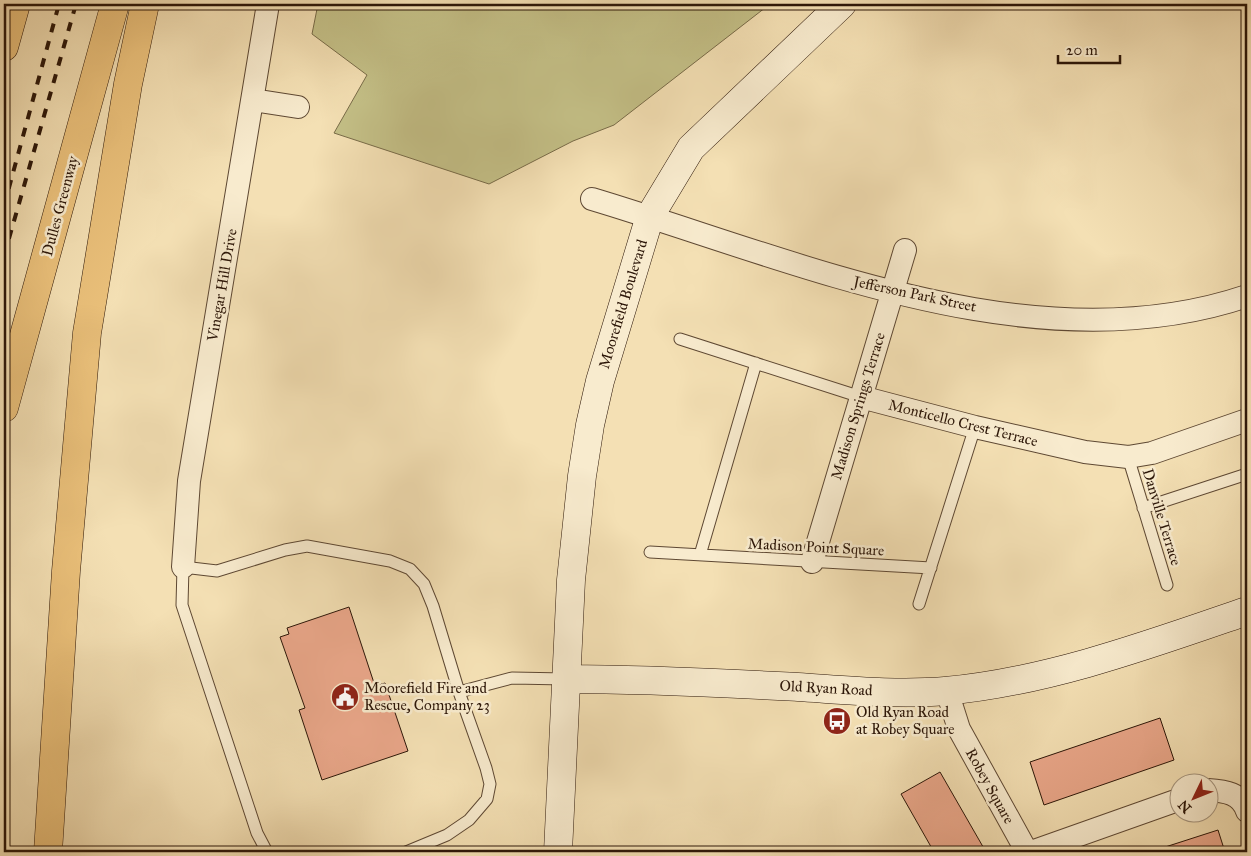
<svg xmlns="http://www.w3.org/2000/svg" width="1251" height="856" font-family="'IM FELL Great Primer',serif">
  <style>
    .green { fill: #c4c087; stroke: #786b48 }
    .building { fill: #eaa78a; stroke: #2c1608 }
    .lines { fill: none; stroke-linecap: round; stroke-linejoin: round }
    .lane-casing { stroke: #5e4833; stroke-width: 13 }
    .street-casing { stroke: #5e4833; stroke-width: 24 }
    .secondary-casing { stroke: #2c1608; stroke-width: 29 }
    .highway-casing { stroke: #2c1608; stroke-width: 29 }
    .lane { stroke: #f8ebce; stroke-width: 11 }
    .street { stroke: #f8ebce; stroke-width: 22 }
    .secondary { stroke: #f8ebce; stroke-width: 28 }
    .highway { stroke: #eac07a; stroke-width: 28 }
    .rail { stroke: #2c1608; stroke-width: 4; stroke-dasharray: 9 9; stroke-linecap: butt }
    .labels { text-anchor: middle; stroke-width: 5; stroke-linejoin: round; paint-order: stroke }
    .street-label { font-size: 15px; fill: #2c1608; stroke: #f8ebce }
    .poi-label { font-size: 15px; fill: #2c1608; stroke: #f8ebce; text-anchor: start }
  </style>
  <rect width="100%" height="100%" fill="#f4e0b4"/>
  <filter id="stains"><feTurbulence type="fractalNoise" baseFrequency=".004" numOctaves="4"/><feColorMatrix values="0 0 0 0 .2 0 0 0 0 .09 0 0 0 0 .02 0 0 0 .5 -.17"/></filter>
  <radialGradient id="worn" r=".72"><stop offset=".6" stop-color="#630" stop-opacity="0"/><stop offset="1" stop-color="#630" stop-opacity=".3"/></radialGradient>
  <!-- green -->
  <path class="green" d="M318,4H770L614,125L573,141L489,184L334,133L367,75L312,34Z"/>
  <!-- building -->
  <path class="building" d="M349,607L375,686L385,683L408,751L322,780L299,710L305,708L280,637L289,634L287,628Z
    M1160,718L1174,760L1044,805L1030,762Z
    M940,772L986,852H934L901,794Z
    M1218,830L1225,852H1160L1159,849Z"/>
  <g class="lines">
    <defs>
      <path id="lane" d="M680,339L861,397
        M1128,457L1167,585
        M1143,508L1247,474
        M650,552L931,568
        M700,555L756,363
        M919,604L975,427
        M459,692L512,678L566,679
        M267,852L257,833L182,605L183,567L217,571L285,550L307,546L390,561L410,569L424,584L433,606L459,692L486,768L490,784L487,799L469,820L447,835L406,852"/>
      <path id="street" d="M253,100L298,107
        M592,199C796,260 1034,368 1247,296
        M861,397L975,427L1085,452L1128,457L1152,453L1247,420
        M812,562L905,250
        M183,567L189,481L268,4
        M947,691L959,729L1027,852
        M1208,790C1225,791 1241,793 1247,811
        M1031,852L1178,800"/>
      <path id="secondary" d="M568,679C645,679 721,683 798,687C846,690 896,695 945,691C1047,682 1151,644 1247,611
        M558,852L571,580L582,476L590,425L600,381L650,216L691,148L842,4"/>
      <path id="highway" d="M4,47L16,4
        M4,408L115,4
        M48,852L66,571L87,333L128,84L145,4"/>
    </defs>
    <!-- lane casing -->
    <use href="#lane" class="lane-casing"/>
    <!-- street casing -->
    <use href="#street" class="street-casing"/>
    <!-- secondary casing -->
    <use href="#secondary" class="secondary-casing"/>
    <!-- highway casing -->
    <use href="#highway" class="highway-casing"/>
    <!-- lane -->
    <use href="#lane" class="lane"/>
    <!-- street -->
    <use href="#street" class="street"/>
    <!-- secondary -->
    <use href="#secondary" class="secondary"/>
    <!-- highway -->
    <use href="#highway" class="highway"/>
    <!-- rail -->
    <path class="rail" d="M4,206L59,4
      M4,256L76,4"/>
  </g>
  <!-- icons -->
  <defs>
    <symbol id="civic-disc" viewBox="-11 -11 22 22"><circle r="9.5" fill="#8f2418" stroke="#f8ebce"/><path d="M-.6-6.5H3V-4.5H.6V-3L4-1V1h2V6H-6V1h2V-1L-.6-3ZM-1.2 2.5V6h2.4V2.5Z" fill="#fff"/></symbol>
    <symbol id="bus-disc" viewBox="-11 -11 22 22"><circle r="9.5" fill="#8f2418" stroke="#f8ebce"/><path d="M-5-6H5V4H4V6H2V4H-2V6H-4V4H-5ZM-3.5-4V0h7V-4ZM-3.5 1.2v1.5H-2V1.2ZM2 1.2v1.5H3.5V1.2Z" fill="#fff"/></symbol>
  </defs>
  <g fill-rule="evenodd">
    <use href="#civic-disc" x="329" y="681" width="32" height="32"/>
    <use href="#bus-disc" x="821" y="705" width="32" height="32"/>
  </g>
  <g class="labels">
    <!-- street labels -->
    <g class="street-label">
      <text transform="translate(60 206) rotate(-75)" y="5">Dulles Greenway</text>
      <text transform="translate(222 285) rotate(-80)" y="5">Vinegar Hill Drive</text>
      <text transform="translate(915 294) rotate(12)" y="5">Jefferson Park Street</text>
      <text transform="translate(623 304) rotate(-73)" y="5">Moorefield Boulevard</text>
      <text transform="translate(858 406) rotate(-73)" y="5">Madison Springs Terrace</text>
      <text transform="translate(963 423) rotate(14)" y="5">Monticello Crest Terrace</text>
      <text transform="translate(1162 517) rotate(73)" y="5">Danville Terrace</text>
      <text transform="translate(816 547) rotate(3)" y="5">Madison Point Square</text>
      <text transform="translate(826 688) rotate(3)" y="5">Old Ryan Road</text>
      <text transform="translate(990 786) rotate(61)" y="5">Robey Square</text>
    </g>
    <!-- poi labels -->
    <g class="poi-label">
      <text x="364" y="693">Moorefield Fire and<tspan x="364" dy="17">Rescue, Company 23</tspan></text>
      <text x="856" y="717">Old Ryan Road<tspan x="856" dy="17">at Robey Square</tspan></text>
    </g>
  </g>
  <!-- margin -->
  <rect width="1251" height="856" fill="none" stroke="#f4e0b4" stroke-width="20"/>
  <rect x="5" y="5" width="1241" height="846" fill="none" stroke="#2c1608" stroke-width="2.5"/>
  <rect x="10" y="10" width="1231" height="836" fill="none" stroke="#2c1608"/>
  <!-- north arrow -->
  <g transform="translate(1194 798) rotate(227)"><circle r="24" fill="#f8ebce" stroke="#a6967f"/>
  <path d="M0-4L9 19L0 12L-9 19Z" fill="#8f2418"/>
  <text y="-8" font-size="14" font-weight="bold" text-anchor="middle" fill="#2c1608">N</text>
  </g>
  <!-- scale -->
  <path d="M1058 55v8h62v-8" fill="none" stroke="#2c1608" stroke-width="2.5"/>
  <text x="1066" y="55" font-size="15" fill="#2c1608" stroke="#f8ebce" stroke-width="4" paint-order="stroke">20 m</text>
  <rect width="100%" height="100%" filter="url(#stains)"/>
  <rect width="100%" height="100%" fill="url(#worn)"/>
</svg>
